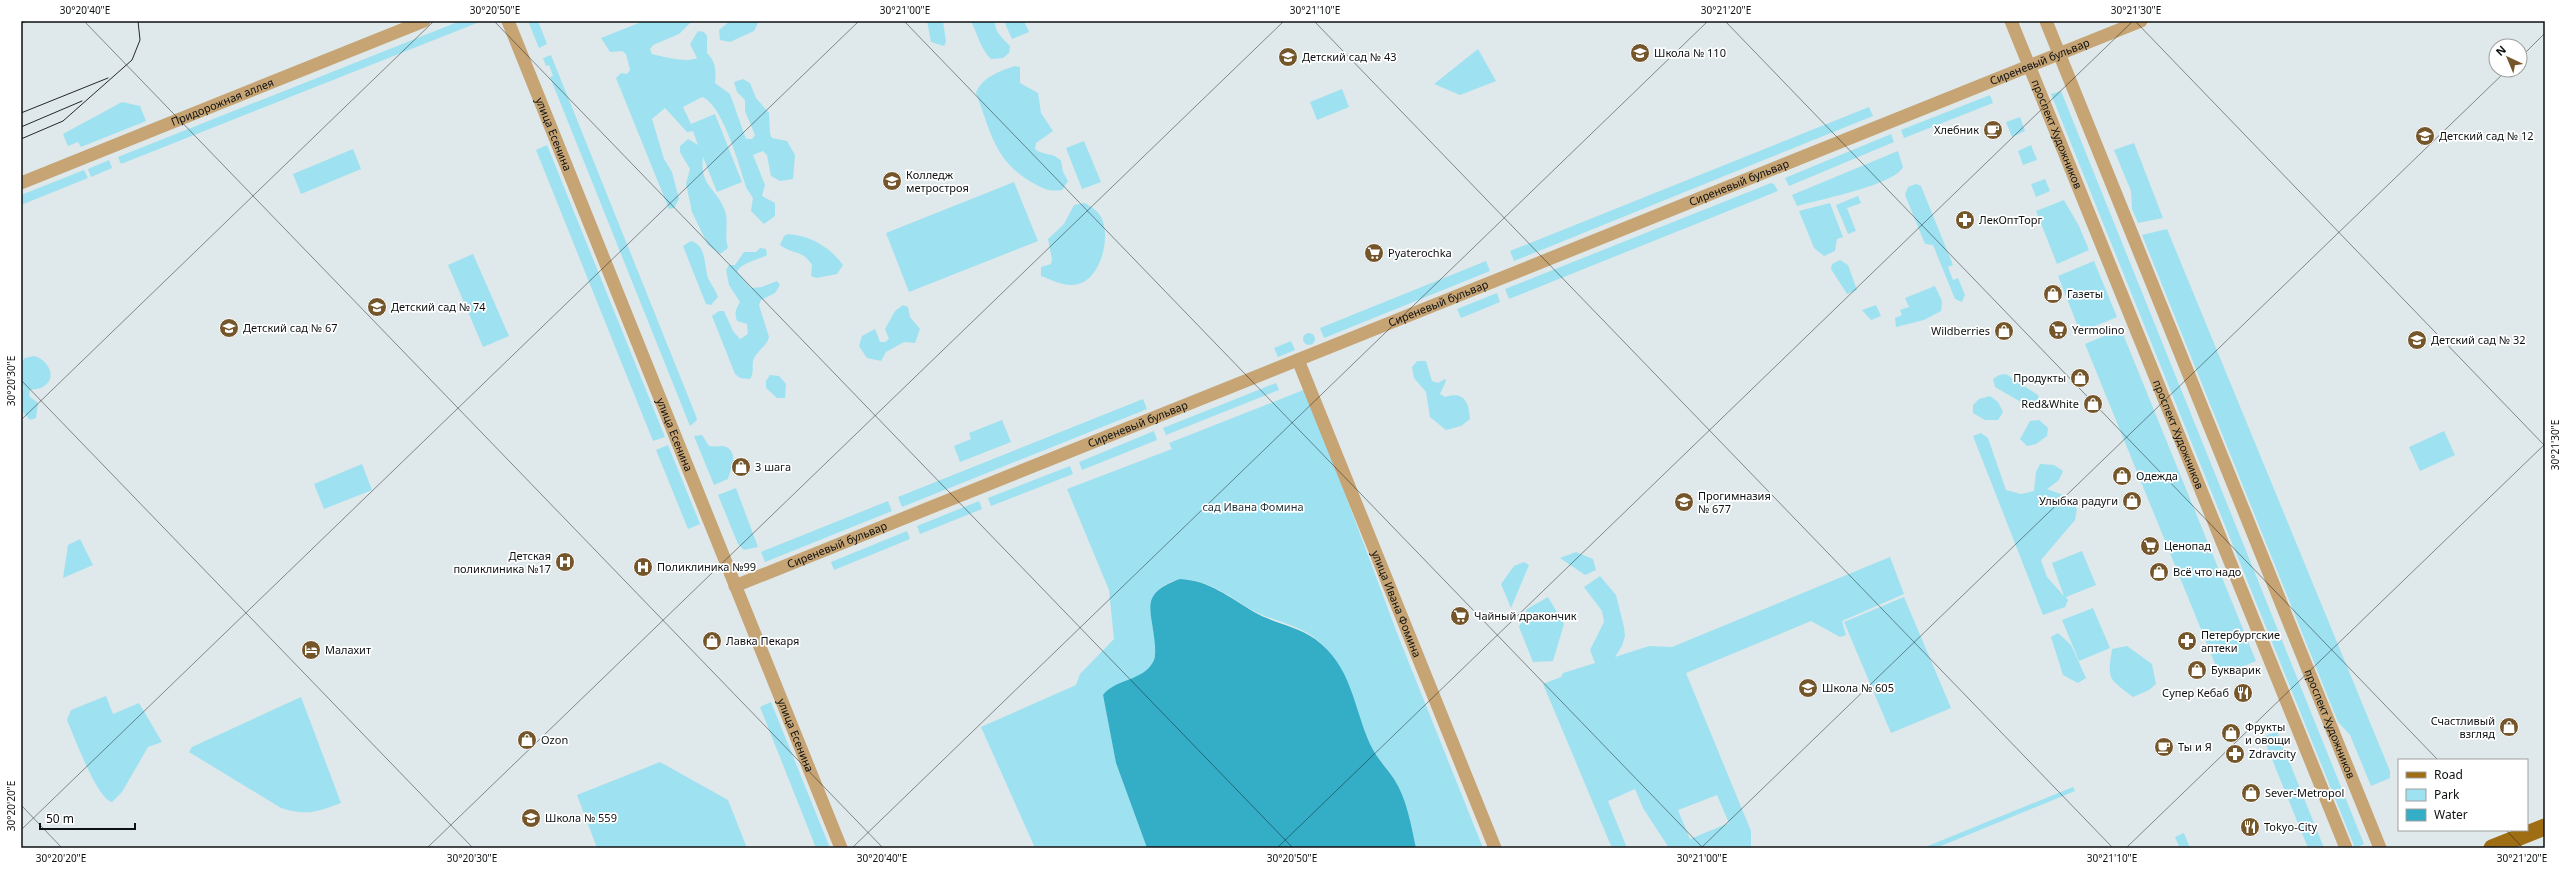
<svg xmlns="http://www.w3.org/2000/svg" width="2566" height="869" font-family="'Noto Sans',sans-serif">
  <style>
    .green { fill: #9ee2f1; fill-rule: evenodd }
    .water { fill: #34aec6 }
    .lines { fill: none; stroke-linecap: round; stroke-linejoin: round }
    .minor { stroke: #c7a474; stroke-width: 13 }
    .major { stroke: #9f6d14; stroke-width: 17 }
    .tram { stroke: #25292a; stroke-width: 1 }
    .ticks { fill: none; stroke: #0e1112; stroke-width: 1; stroke-opacity: 0.45 }
    .labels { text-anchor: middle; stroke-width: 3.5; stroke-linejoin: round; paint-order: stroke }
    .poi-label { font-size: 11px; fill: #0e1112; stroke: #fff; text-anchor: start }
    .street-label { font-size: 11px; fill: #0e1112; stroke: #fff }
    .park-label { font-size: 11px; fill: #1c3136; stroke: #fff }
    .neatline { fill: none; stroke: #0e1112; stroke-width: 1.5 }
    .ticks-label { font-size: 10px; text-anchor: middle; fill: #0e1112 }
  </style>
  <rect width="100%" height="100%" fill="#dfe8ea"/>
  <!-- green -->
  <path class="green" d="M460,21H476L477,23L121,164L118,157Z
    M528,21H538L547,44L539,48Z
    M644,21H692L679,34L653,45L650,49L652,54C663,57 687,63 697,58L690,44L698,31L704,32L707,36V53C716,62 716,71 715,83L730,94L746,139H752L755,135L745,111V100L737,92L734,82L743,79L750,83L756,98L769,113L770,134L772,138L787,141L795,155L793,179L780,181L771,176L767,155L763,151L753,155L765,185L762,196L775,203V216L764,224L751,211L753,198L747,189C740,169 723,104 702,97L683,107L691,124L715,114L742,182L717,192L703,157C699,186 717,188 725,211C729,220 724,236 728,248L720,254L708,245L692,212L686,184L690,169L680,152V146L688,139L698,145L693,131L687,132L665,108L652,119L664,159L672,172L679,199L674,208L669,209L616,78L621,73L627,74L630,70L626,54L622,51L610,52L601,38Z
    M730,21H759L754,31L730,42L720,40L719,30Z
    M927,21H943L946,42L944,46L931,42Z
    M971,21H995C994,32 1003,38 1010,46L1009,53L1003,58L991,59C981,50 977,33 971,21Z
    M1004,21H1024L1029,32L1012,39Z
    M1478,49L1496,81L1460,95L1434,84Z
    M551,55L696,416L697,420L690,426L550,77L553,76L549,65L546,66L543,58Z
    M1015,66L1020,67V83L1038,93L1041,113L1053,131L1036,143L1035,149C1043,156 1054,152 1061,161L1063,172L1068,181L1062,190C1049,192 1044,189 1033,183C994,161 991,132 976,93C982,77 1000,71 1015,66Z
    M1342,89L1349,107L1317,120L1310,102Z
    M2061,91L2364,844L2355,848L2051,94Z
    M1990,95L1993,103L1904,138L1901,130Z
    M122,102L140,106L146,121L81,147L78,142L68,146L63,134Z
    M1869,107L1873,116L1514,261L1510,251Z
    M2020,117L2025,131L2012,137L2006,122Z
    M1891,134L1894,142L1789,186L1785,178Z
    M1084,141L1101,182L1082,189L1066,148Z
    M2134,143L2163,218L2138,223L2132,209L2131,191L2114,150Z
    M547,145L665,437L653,441L536,150Z
    M2031,145L2037,160L2023,165L2018,151Z
    M353,149L361,169L301,194L293,174Z
    M1898,151L1903,167C1895,185 1817,200 1797,206L1792,195Z
    M109,160L112,168L91,177L88,169Z
    M84,170L88,178L21,205V195Z
    M2045,179L2050,191L2036,197L2031,184Z
    M1014,182L1038,241L909,292L886,233Z
    M1771,183L1774,184L1778,191L1509,299L1505,289Z
    M1916,184L1921,186L1953,265L1948,267L1953,280L1958,278L1965,295L1962,302L1955,299L1933,245L1925,244L1905,195L1908,187Z
    M1858,196L1861,203L1847,208L1856,231L1848,234L1836,205Z
    M2064,200L2079,226L2089,250L2057,264L2036,211Z
    M1085,203C1091,207 1097,210 1101,217C1112,237 1100,286 1071,285C1061,285 1050,279 1041,276V267L1051,264L1052,259L1048,239L1064,224L1074,205Z
    M1830,203L1843,237L1837,239L1835,251L1824,256L1814,248L1799,211Z
    M2167,229L2390,771V778L2371,786L2350,735L2338,722L2142,235Z
    M788,234C811,236 830,247 843,265L837,274L816,278L811,276L812,265C802,249 793,255 780,245L784,236Z
    M691,241C708,246 703,267 709,280C712,286 716,291 718,297L711,305L706,304L683,246Z
    M760,248L766,249L767,255C758,260 740,263 737,272L751,288L762,287L777,281L780,285L775,293L761,300L759,305L769,337C767,346 758,350 754,358C751,365 755,372 750,379L740,378L735,374L712,316L719,311H724L733,331L740,339L748,334L747,324L737,321C734,313 736,309 740,302L729,285L726,270L729,265H735L744,252H756Z
    M473,254L509,336L483,347L448,265Z
    M1840,260L1848,265L1857,290L1847,294L1831,269L1832,264Z
    M1486,261L1490,271L1324,338L1320,328Z
    M2094,261L2117,317L2080,332L2058,276Z
    M1935,286L1942,301L1941,311L1924,320L1896,327L1895,318L1902,315L1900,310L1909,307L1905,298Z
    M1497,293L1500,302L1461,318L1457,309Z
    M903,305L908,307L910,317L920,329L915,343L904,342L886,352L881,361L867,358L859,346L862,336L875,329L880,342H885L889,339L885,329L895,311Z
    M1876,305L1881,316L1871,320L1862,310Z
    M2121,329L2256,661L2220,676L2085,344Z
    M1303 339a6 6 0 1 1 12 0a6 6 0 1 1-12 0Z
    M1291,341L1295,350L1278,357L1274,348Z
    M34,356C47,359 59,377 43,387C39,389 33,389 30,390L29,396L38,403L36,418L30,420L21,410V391L24,388L21,384V362L25,358Z
    M1417,361H1426L1432,381L1438,383L1445,379L1446,381L1440,394L1445,397C1464,391 1469,402 1470,419L1461,426L1446,430L1430,417L1426,392L1414,378L1412,367Z
    M2006,374L2038,395L2040,402L2035,408L2026,405L1995,387L1993,379L1999,375Z
    M770,375L779,376L786,384L785,398H777L766,388V381Z
    M1276,383L1279,390L1166,435L1163,428Z
    M1306,389L1397,633L1483,848H1416C1411,825 1407,800 1394,779C1387,767 1376,757 1370,744C1351,705 1353,670 1316,639C1296,623 1266,620 1245,606C1223,592 1191,569 1165,585C1130,605 1174,649 1145,672C1134,682 1116,688 1103,695L1116,763L1147,848H1035L981,727L1076,685L1080,674L1114,639L1109,590L1067,489L1172,449L1169,443Z
    M1990,396L1998,402L2003,412L1998,420H1985L1973,413V405L1979,399Z
    M1143,399L1147,409L902,507L898,497Z
    M1002,420L1011,442L960,462L954,446L971,439L969,433Z
    M2039,420L2048,428L2047,436L2036,444L2027,446L2020,439L2030,421Z
    M1154,431L1157,440L1082,470L1079,462Z
    M2444,431L2455,455L2420,471L2409,447Z
    M1981,433L1988,438L2006,490L2021,494L2034,491L2036,472L2040,464L2054,465L2063,471L2059,480L2047,489L2066,496L2077,509L2075,520L2041,560L2047,577L2064,596L2052,563L2082,551L2096,585L2066,597L2068,600L2065,607L2043,615L1973,436Z
    M702,435L709,446C714,447 718,446 723,446C740,450 731,468 728,479L714,485L694,436Z
    M668,445L700,524L688,529L656,450Z
    M362,464L372,490L324,509L314,484Z
    M1070,466L1073,474L991,506L988,498Z
    M736,488L758,547L744,550L738,544L718,495Z
    M888,501L892,511L765,562L761,552Z
    M979,501L982,509L920,534L917,526Z
    M907,531L910,539L834,570L831,562Z
    M80,539L93,565L63,578L68,545Z
    M1576,552L1593,559L1596,570L1585,575L1560,558Z
    M1890,557L1904,594L1842,621L1846,635L1840,637L1811,621L1686,673L1751,831V848H1669L1643,808L1635,789L1608,801L1627,848H1612L1543,684L1561,677L1563,673L1595,663L1590,650L1604,622L1602,611L1584,587L1600,576L1616,595L1624,627L1625,636L1622,646L1615,657L1649,646L1672,647ZM1717,795L1729,823L1690,839L1678,810Z
    M1524,562L1529,565L1511,608L1501,584L1514,566Z
    M1548,597L1564,624L1553,661L1533,662L1519,627L1527,609Z
    M1904,597L1951,708L1891,733L1844,622Z
    M2093,608L2110,648L2079,661L2062,620Z
    M2058,633L2071,645L2086,678L2078,683L2063,675L2051,637Z
    M2127,646L2152,664L2156,684L2149,690L2133,697C2109,678 2107,681 2112,649Z
    M106,696L113,714L139,703L162,742L148,747L122,792L112,802C97,799 74,736 67,720L71,710Z
    M301,697L341,803C316,812 307,816 281,808L189,752L192,747Z
    M771,702L830,848H816L760,707Z
    M2277,731L2324,848H2308L2263,737Z
    M660,762L728,800L747,848H597L577,795Z
    M2073,787L2075,791L1936,848H1923Z
    M2184,833L2190,848H2177L2179,846L2175,837Z"/>
  <!-- water -->
  <path class="water" d="M1180,579C1209,580 1230,598 1254,612C1273,623 1297,626 1315,639C1352,666 1353,706 1370,744C1376,757 1386,767 1394,779C1407,799 1411,825 1416,848H1147L1116,763L1103,695C1115,679 1143,681 1153,662C1156,657 1155,650 1155,645C1152,609 1138,594 1180,579Z"/>
  <g class="lines">
    <!-- minor -->
    <g class="minor">
      <path id="s1" d="M508,21L841,848"/>
      <path id="s2" d="M2011,21L2346,848"/>
      <path id="s3" d="M2046,21L2380,848"/>
      <path id="s4" d="M21,183L424,21"/>
      <path id="s5" d="M1298,360L1495,848"/>
      <path id="s6" d="M735,586L2141,21"/>
    </g>
    <!-- major -->
    <path class="major" d="M2492,848L2545,827"/>
    <!-- tram -->
    <path class="tram" d="M21,23L27,21
      M21,113L108,78
      M21,127L82,101
      M21,139L63,121L132,60L140,40L138,21
      M2542,848L2545,847"/>
  </g>
  <!-- ticks -->
  <path class="ticks" d="M84,21L883,848M494,21L1293,848M904,21L1703,848M1314,21L2113,848M1725,21L2438,760M2135,21L2545,446M2520,58L2545,33M21,380L473,848M21,420L434,21M21,805L62,848M21,830L859,21M2506,830L2523,848M427,848L1284,21M852,848L1708,21M1277,848L2133,21M1701,848L2507,70M2126,848L2545,444"/>
  <!-- icons -->
  <defs>
    <symbol id="school-disc" viewBox="-11 -11 22 22"><circle r="9.5" fill="#74562a" stroke="#fff"/><path d="M0-5L7-2L0 1L-7-2ZM-4 1L0 2.5L4 1V4Q0 6-4 4Z" fill="#fff"/></symbol>
    <symbol id="cafe-disc" viewBox="-11 -11 22 22"><circle r="9.5" fill="#74562a" stroke="#fff"/><path d="M-5.5-4.5H6V0H3Q3 3.5 0 3.5H-2.5Q-5.5 3.5-5.5 0ZM3-3.2v2h1.7v-2ZM-6 4.5H4V6H-6Z" fill="#fff"/></symbol>
    <symbol id="university-disc" viewBox="-11 -11 22 22"><circle r="9.5" fill="#74562a" stroke="#fff"/><path d="M0-5L7-2L0 1L-7-2ZM-4 1L0 2.5L4 1V4Q0 6-4 4Z" fill="#fff"/></symbol>
    <symbol id="pharmacy-disc" viewBox="-11 -11 22 22"><circle r="9.5" fill="#74562a" stroke="#fff"/><path d="M-2-6h4v4h4v4h-4v4h-4v-4h-4v-4h4Z" fill="#fff"/></symbol>
    <symbol id="supermarket-disc" viewBox="-11 -11 22 22"><circle r="9.5" fill="#74562a" stroke="#fff"/><path d="M-6-5.5h2.5l.6 2H6L4.5 2H-2.5L-4.4-4H-6ZM-1.5 3.2a1.3 1.3 0 1 0 .1 0ZM3 3.2a1.3 1.3 0 1 0 .1 0Z" fill="#fff"/></symbol>
    <symbol id="shop-disc" viewBox="-11 -11 22 22"><circle r="9.5" fill="#74562a" stroke="#fff"/><path d="M-5-2.5h2.3a2.7 3.5 0 0 1 5.4 0H5L5.5 6h-11ZM-1.5-2.5h3a1.5 2.3 0 0 0-3 0Z" fill="#fff"/></symbol>
    <symbol id="hospital-disc" viewBox="-11 -11 22 22"><circle r="9.5" fill="#74562a" stroke="#fff"/><path d="M-5-5h3v3.5h4V-5h3V5h-3V1.5h-4V5h-3Z" fill="#fff"/></symbol>
    <symbol id="hotel-disc" viewBox="-11 -11 22 22"><circle r="9.5" fill="#74562a" stroke="#fff"/><path d="M-6-4.5h1.5V1H6V5H4.5V3h-9V5H-6ZM-4 0a1.8 1.8 0 1 1 3.6 0ZM.5 0V-2.5h3Q6-2.5 6 0Z" fill="#fff"/></symbol>
    <symbol id="restaurant-disc" viewBox="-11 -11 22 22"><circle r="9.5" fill="#74562a" stroke="#fff"/><path d="M-5-6h1v4h1v-4h1v4h1v-4h1v5L-1.5 .5V6h-2V.5L-5-1ZM5-6V6H3V1.5H1.5Q1.5-4 5-6Z" fill="#fff"/></symbol>
  </defs>
  <g fill-rule="evenodd">
    <use href="#school-disc" x="1629" y="42" width="22" height="22"/>
    <use href="#school-disc" x="1277" y="46" width="22" height="22"/>
    <use href="#cafe-disc" x="1982" y="119" width="22" height="22"/>
    <use href="#school-disc" x="2414" y="125" width="22" height="22"/>
    <use href="#university-disc" x="881" y="170" width="22" height="22"/>
    <use href="#pharmacy-disc" x="1954" y="209" width="22" height="22"/>
    <use href="#supermarket-disc" x="1363" y="242" width="22" height="22"/>
    <use href="#shop-disc" x="2042" y="283" width="22" height="22"/>
    <use href="#school-disc" x="366" y="296" width="22" height="22"/>
    <use href="#school-disc" x="218" y="317" width="22" height="22"/>
    <use href="#supermarket-disc" x="2047" y="319" width="22" height="22"/>
    <use href="#shop-disc" x="1993" y="320" width="22" height="22"/>
    <use href="#school-disc" x="2406" y="329" width="22" height="22"/>
    <use href="#shop-disc" x="2069" y="367" width="22" height="22"/>
    <use href="#shop-disc" x="2082" y="393" width="22" height="22"/>
    <use href="#shop-disc" x="730" y="456" width="22" height="22"/>
    <use href="#shop-disc" x="2111" y="465" width="22" height="22"/>
    <use href="#shop-disc" x="2121" y="490" width="22" height="22"/>
    <use href="#school-disc" x="1673" y="491" width="22" height="22"/>
    <use href="#supermarket-disc" x="2139" y="535" width="22" height="22"/>
    <use href="#hospital-disc" x="554" y="551" width="22" height="22"/>
    <use href="#hospital-disc" x="632" y="556" width="22" height="22"/>
    <use href="#shop-disc" x="2148" y="561" width="22" height="22"/>
    <use href="#supermarket-disc" x="1449" y="605" width="22" height="22"/>
    <use href="#shop-disc" x="701" y="630" width="22" height="22"/>
    <use href="#pharmacy-disc" x="2176" y="630" width="22" height="22"/>
    <use href="#hotel-disc" x="300" y="639" width="22" height="22"/>
    <use href="#shop-disc" x="2186" y="659" width="22" height="22"/>
    <use href="#school-disc" x="1797" y="677" width="22" height="22"/>
    <use href="#restaurant-disc" x="2232" y="682" width="22" height="22"/>
    <use href="#shop-disc" x="2498" y="716" width="22" height="22"/>
    <use href="#shop-disc" x="2220" y="722" width="22" height="22"/>
    <use href="#shop-disc" x="516" y="729" width="22" height="22"/>
    <use href="#cafe-disc" x="2153" y="736" width="22" height="22"/>
    <use href="#pharmacy-disc" x="2224" y="743" width="22" height="22"/>
    <use href="#shop-disc" x="2240" y="782" width="22" height="22"/>
    <use href="#school-disc" x="520" y="807" width="22" height="22"/>
    <use href="#restaurant-disc" x="2239" y="816" width="22" height="22"/>
  </g>
  <g class="labels">
    <!-- poi labels -->
    <g class="poi-label">
      <text x="1654" y="57">Школа № 110</text>
      <text x="1302" y="61">Детский сад № 43</text>
      <text x="1979" y="134" text-anchor="end">Хлебник</text>
      <text x="2439" y="140">Детский сад № 12</text>
      <text x="906" y="179">Колледж<tspan x="906" dy="13">метростроя</tspan></text>
      <text x="1979" y="224">ЛекОптТорг</text>
      <text x="1388" y="257">Pyaterochka</text>
      <text x="2067" y="298">Газеты</text>
      <text x="391" y="311">Детский сад № 74</text>
      <text x="243" y="332">Детский сад № 67</text>
      <text x="2072" y="334">Yermolino</text>
      <text x="1990" y="335" text-anchor="end">Wildberries</text>
      <text x="2431" y="344">Детский сад № 32</text>
      <text x="2066" y="382" text-anchor="end">Продукты</text>
      <text x="2079" y="408" text-anchor="end">Red&amp;White</text>
      <text x="755" y="471">3 шага</text>
      <text x="2136" y="480">Одежда</text>
      <text x="1698" y="500">Прогимназия<tspan x="1698" dy="13">№ 677</tspan></text>
      <text x="2118" y="505" text-anchor="end">Улыбка радуги</text>
      <text x="2164" y="550">Ценопад</text>
      <text x="551" y="560" text-anchor="end">Детская<tspan x="551" dy="13">поликлиника №17</tspan></text>
      <text x="657" y="571">Поликлиника №99</text>
      <text x="2173" y="576">Всё что надо</text>
      <text x="1474" y="620">Чайный дракончик</text>
      <text x="2201" y="639">Петербургские<tspan x="2201" dy="13">аптеки</tspan></text>
      <text x="726" y="645">Лавка Пекаря</text>
      <text x="325" y="654">Малахит</text>
      <text x="2211" y="674">Букварик</text>
      <text x="1822" y="692">Школа № 605</text>
      <text x="2229" y="697" text-anchor="end">Супер Кебаб</text>
      <text x="2495" y="725" text-anchor="end">Счастливый<tspan x="2495" dy="13">взгляд</tspan></text>
      <text x="2245" y="731">Фрукты<tspan x="2245" dy="13">и овощи</tspan></text>
      <text x="541" y="744">Ozon</text>
      <text x="2178" y="751">Ты и Я</text>
      <text x="2249" y="758">Zdravcity</text>
      <text x="2265" y="797">Sever-Metropol</text>
      <text x="545" y="822">Школа № 559</text>
      <text x="2264" y="831">Tokyo-City</text>
    </g>
    <!-- street labels -->
    <g class="street-label">
      <text dy="4" stroke="none"><textPath href="#s6" startOffset="1406">Сиреневый бульвар</textPath></text>
      <text dy="4" stroke="none"><textPath href="#s4" startOffset="217">Придорожная аллея</textPath></text>
      <text dy="4" stroke="none"><textPath href="#s1" startOffset="122">улица Есенина</textPath></text>
      <text dy="4" stroke="none"><textPath href="#s2" startOffset="122">проспект Художников</textPath></text>
      <text dy="4" stroke="none"><textPath href="#s6" startOffset="1082">Сиреневый бульвар</textPath></text>
      <text dy="4" stroke="none"><textPath href="#s6" startOffset="758">Сиреневый бульвар</textPath></text>
      <text dy="4" stroke="none"><textPath href="#s6" startOffset="434">Сиреневый бульвар</textPath></text>
      <text dy="4" stroke="none"><textPath href="#s1" startOffset="446">улица Есенина</textPath></text>
      <text dy="4" stroke="none"><textPath href="#s2" startOffset="446">проспект Художников</textPath></text>
      <text dy="4" stroke="none"><textPath href="#s6" startOffset="110">Сиреневый бульвар</textPath></text>
      <text dy="4" stroke="none"><textPath href="#s5" startOffset="263">улица Ивана Фомина</textPath></text>
      <text dy="4" stroke="none"><textPath href="#s3" startOffset="758">проспект Художников</textPath></text>
      <text dy="4" stroke="none"><textPath href="#s1" startOffset="770">улица Есенина</textPath></text>
    </g>
    <!-- park labels -->
    <g class="park-label">
      <text x="1253" y="511">сад Ивана Фомина</text>
    </g>
  </g>
  <!-- border -->
  <rect width="2566" height="869" fill="none" stroke="#ffffff" stroke-width="44"/>
  <!-- legend -->
  <rect x="2398" y="759" width="130" height="72" fill="#ffffff" stroke="#9fa0a0"/>
  <rect x="2406" y="772" width="20" height="6" fill="#9f6d14" stroke="#9fa0a0"/>
  <text x="2434" y="779" font-size="12" fill="#0e1112">Road</text>
  <rect x="2406" y="789" width="20" height="12" fill="#9ee2f1" stroke="#9fa0a0"/>
  <text x="2434" y="799" font-size="12" fill="#0e1112">Park</text>
  <rect x="2406" y="809" width="20" height="12" fill="#34aec6" stroke="#9fa0a0"/>
  <text x="2434" y="819" font-size="12" fill="#0e1112">Water</text>
  <!-- north arrow -->
  <g transform="translate(2508 58) rotate(316)"><circle r="19" fill="#ffffff" stroke="#9fa0a0"/>
  <path d="M0-3L7 15L0 10L-7 15Z" fill="#74562a"/>
  <text y="-6" font-size="11" font-weight="bold" text-anchor="middle" fill="#0e1112">N</text>
  </g>
  <!-- scale -->
  <path d="M40 823v6h95v-6" fill="none" stroke="#0e1112" stroke-width="2"/>
  <text x="46" y="823" font-size="12" fill="#0e1112" stroke="#ffffff" stroke-width="3" paint-order="stroke">50 m</text>
  <rect x="22" y="22" width="2522" height="825" class="neatline"/>
  <g class="ticks-label">
    <text x="85" y="14">30°20'40"E</text>
    <text x="495" y="14">30°20'50"E</text>
    <text x="905" y="14">30°21'00"E</text>
    <text x="1315" y="14">30°21'10"E</text>
    <text x="1726" y="14">30°21'20"E</text>
    <text x="2136" y="14">30°21'30"E</text>
    <text transform="translate(11 381) rotate(-90)" y="4">30°20'30"E</text>
    <text transform="translate(2555 445) rotate(-90)" y="4">30°21'30"E</text>
    <text transform="translate(11 806) rotate(-90)" y="4">30°20'20"E</text>
    <text x="61" y="862">30°20'20"E</text>
    <text x="472" y="862">30°20'30"E</text>
    <text x="882" y="862">30°20'40"E</text>
    <text x="1292" y="862">30°20'50"E</text>
    <text x="1702" y="862">30°21'00"E</text>
    <text x="2112" y="862">30°21'10"E</text>
    <text x="2522" y="862">30°21'20"E</text>
  </g>
</svg>
